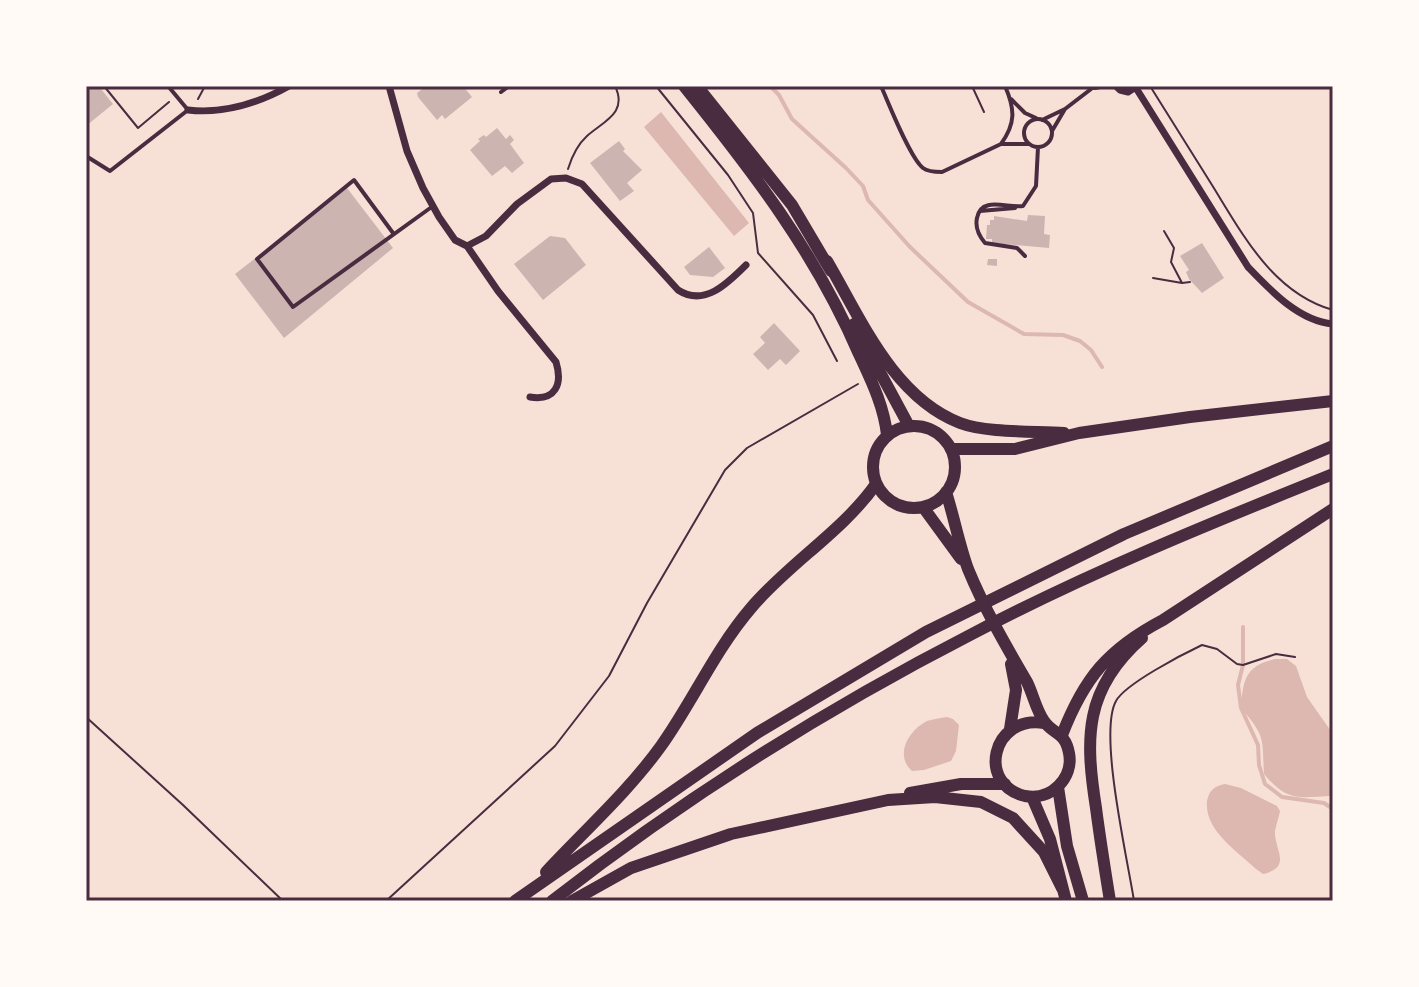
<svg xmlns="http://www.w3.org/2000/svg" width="1419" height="987" font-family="'Nunito Sans',sans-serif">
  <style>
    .water { fill: #dcb8b0 }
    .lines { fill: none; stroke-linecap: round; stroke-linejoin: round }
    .stream { stroke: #dcb8b0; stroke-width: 4 }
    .building { fill: #ccb4b1 }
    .path { stroke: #4a2c40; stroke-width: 2 }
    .service { stroke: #4a2c40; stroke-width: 4 }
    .minor { stroke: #4a2c40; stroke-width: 7 }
    .primary { stroke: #4a2c40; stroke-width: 12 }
    .trunk { stroke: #4a2c40; stroke-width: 12 }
    .neatline { fill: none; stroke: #4a2c40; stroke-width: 3 }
  </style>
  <rect width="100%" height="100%" fill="#f7e1d7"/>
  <!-- water -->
  <path class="water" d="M661,112L749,223L734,236L644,127Z
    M1275,659H1287L1296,666L1307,697L1333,734V796C1299,797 1288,803 1264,774C1262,738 1266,737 1241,708C1243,680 1245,666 1275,659Z
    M947,717L953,719L959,725L956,751L951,761L924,770L912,771C894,755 909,730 927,721C933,719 941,718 947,717Z
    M1225,784L1241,788L1277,806L1280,811C1279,817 1276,825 1275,831C1274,849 1293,867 1263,874L1256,869C1237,851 1204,830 1207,801C1209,790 1215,786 1225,784Z"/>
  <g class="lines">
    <!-- stream -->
    <path class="stream" d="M770,86L779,95L792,119L846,168L863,186L868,200L910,247L968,302L1024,334L1063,335L1080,341L1091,350L1102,367
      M1243,627V665L1238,685L1241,708L1258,745L1259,765L1265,784L1282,797L1324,803L1333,809"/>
  </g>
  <!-- building -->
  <path class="building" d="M86,86H105L101,89L113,104L86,126Z
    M426,86H463L472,97L445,119L442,115L437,120L418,97L417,93Z
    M497,128L506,139L510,135L514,140L510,144L524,163L512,173L505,166L492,176L470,150L480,141L478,139L484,135L486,137Z
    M619,141L625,149L623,151L642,170L627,183L634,191L620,201L590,163Z
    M347,188L393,248L284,338L235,274Z
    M1028,215L1045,216L1044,234L1050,235L1049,248L992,243V239H986L987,225H990V220H994V216L1027,221Z
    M550,236L565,238L586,265L543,300L514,264Z
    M1202,243L1224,278L1202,293L1189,279L1186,272L1189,270L1180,256Z
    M709,247L725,268L713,277L690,275L684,267Z
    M988,259H997V266L987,265Z
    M774,323L800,351L786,365L780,359L768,370L753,354L765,343L760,337Z"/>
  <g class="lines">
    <!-- path -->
    <path class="path" d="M104,86L138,128L169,102
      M656,86L728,175L753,213L758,253L813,315L837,361
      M972,86L984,112
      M1150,86C1171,119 1191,152 1212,185C1243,235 1273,293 1333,310
      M198,99L205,86
      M568,169C572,156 577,145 587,136C604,121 628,113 615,86
      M1164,231L1174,248L1171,262L1182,283
      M1153,278L1182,283L1190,282
      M86,717L183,805L283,901
      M386,901L555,746L609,676L647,603L725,470L747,448L858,384
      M1134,901C1128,861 1098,733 1116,701C1125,684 1183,654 1202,645L1217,649L1237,664L1243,665L1276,654L1295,657"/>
    <!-- service -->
    <path class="service" d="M881,86C889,104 910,158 923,168C928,172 936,172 942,172L1001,144H1029
      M1095,88L1105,86
      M501,92L509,86
      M1011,99L1025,113L1036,118
      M1024 133a14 14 0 1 1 28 0a14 14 0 1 1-28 0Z
      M1042,120L1065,109L1095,86
      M1052,131L1065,109
      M1001,144C1016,123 1015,109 1005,86
      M86,156L110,171L188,110L168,86
      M980,211L1015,208
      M393,233L354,180L257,259L293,307L433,206
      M1025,256L1017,248L985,243C979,236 975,227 977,218C981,195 1009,209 1023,206L1036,186L1038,147"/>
    <!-- minor -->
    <path class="minor" d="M389,86L407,151L423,188L439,217L455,240L467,246L498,291L556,362C563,385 555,401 530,397
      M1116,86L1120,90L1128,92L1137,86
      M1136,88L1248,267C1271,291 1299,321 1333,324
      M188,110C223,114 259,103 289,86
      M467,246L486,236L517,204L551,179L566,178L582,184L678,290C704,307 727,284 746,265"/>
    <!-- primary -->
    <path class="primary" d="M684,86C753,172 815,252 859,354C871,380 884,406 887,435
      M697,86L792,205L831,271
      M854,324L909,426
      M873 467a41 41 0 1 1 82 0a41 41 0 1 1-82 0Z
      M946,492C954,517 959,544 968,569C984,608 1006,646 1027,682C1033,694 1036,710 1044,721C1052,734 1065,731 1069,753C1074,778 1051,801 1025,796C977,785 991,715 1044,723
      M923,507L961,559
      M1010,729L1016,690L1011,664
      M1058,787L1067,846L1083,901
      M1032,797L1050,839L1066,901"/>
    <!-- trunk -->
    <path class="trunk" d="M827,261C861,319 893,397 960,423C986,433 1035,431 1064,433
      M951,449H1015L1079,433L1190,417L1333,401
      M1062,735C1084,678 1108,649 1163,620L1333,509
      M910,793L961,784H1005
      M546,872C585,830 627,793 661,746C693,701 715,650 751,608C789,563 842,532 876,484
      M515,901L757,733L926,632L1124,534L1333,446
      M552,901C683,799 824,710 972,634C1088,573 1211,523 1333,474
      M572,901L631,868L731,834L888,800L935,797L981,802L1013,818L1044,852L1062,888
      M1110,901C1105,870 1100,839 1096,808C1085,738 1084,689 1142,638"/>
  </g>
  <!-- border -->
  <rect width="1419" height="987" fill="none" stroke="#fffaf5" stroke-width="176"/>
  <rect x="88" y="88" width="1243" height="811" class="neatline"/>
</svg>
